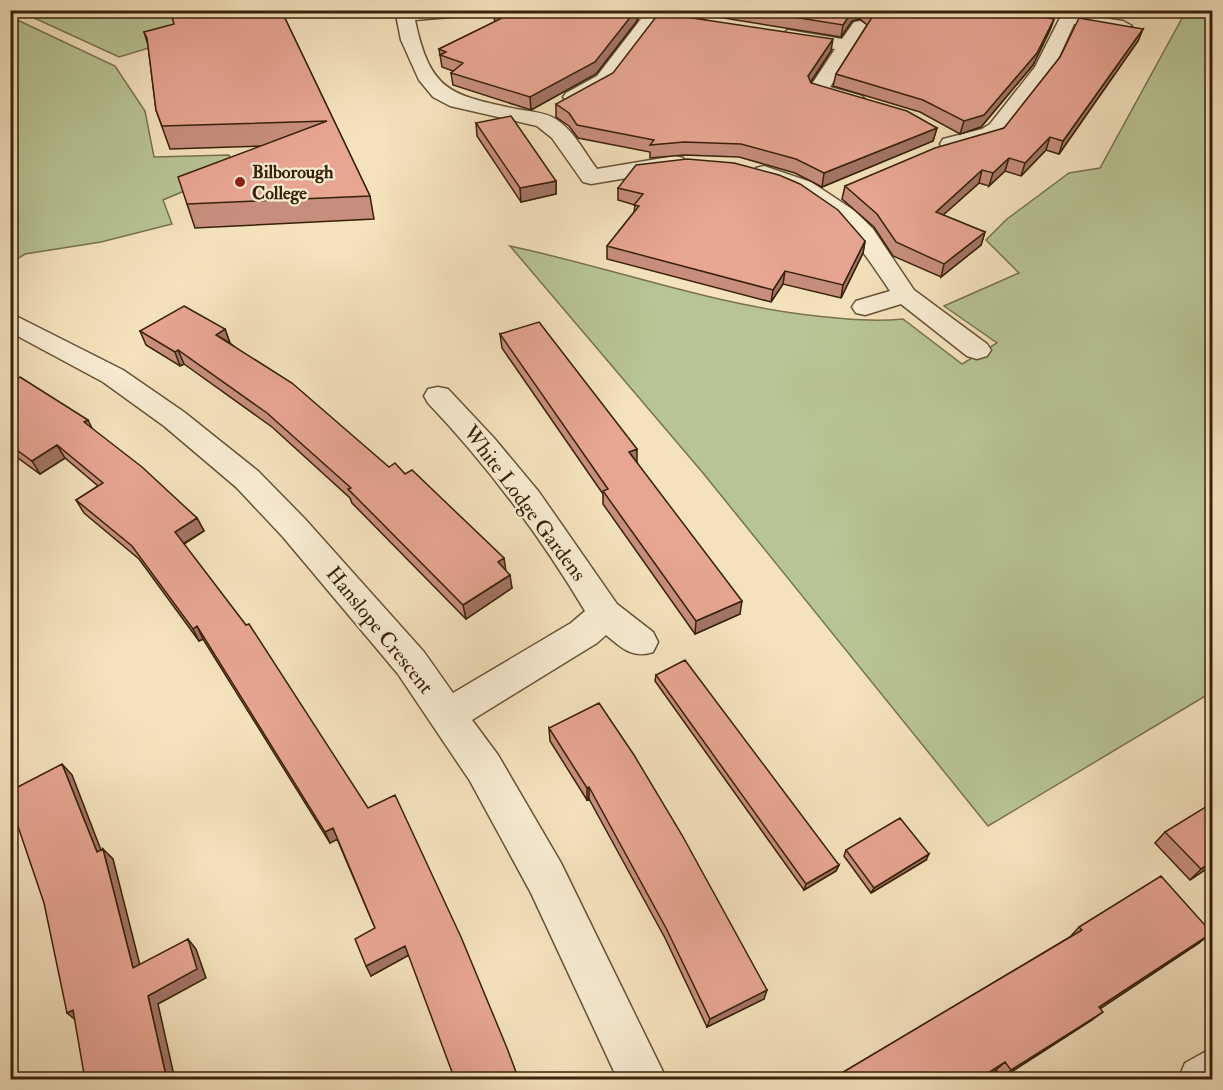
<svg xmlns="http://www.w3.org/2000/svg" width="1223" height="1090" font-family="'IM FELL Double Pica',serif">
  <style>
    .green { fill: #b8c493; stroke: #78724e; stroke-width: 1.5 }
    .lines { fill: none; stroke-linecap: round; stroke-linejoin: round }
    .minor-casing { stroke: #675136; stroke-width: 3 }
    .minor { fill: #f8ecd3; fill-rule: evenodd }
    .wall { fill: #c78e7e; stroke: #382109; stroke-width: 1.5 }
    .shaded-wall { fill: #a27466; stroke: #382109; stroke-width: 1.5 }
    .building { fill: #e7a592; stroke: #382109; stroke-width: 1.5 }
    .poi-dot { fill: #8f2418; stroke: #f8ecd3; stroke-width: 2 }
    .labels { text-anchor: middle; stroke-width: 4.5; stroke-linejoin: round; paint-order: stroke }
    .far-poi-label { font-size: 18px; font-weight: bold; fill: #382109; stroke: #f8ecd3; text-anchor: start }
    .street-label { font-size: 21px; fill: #382109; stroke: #f8ecd3 }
  </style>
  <rect width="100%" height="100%" fill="#f4e2bc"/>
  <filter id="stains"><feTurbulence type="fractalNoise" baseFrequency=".00333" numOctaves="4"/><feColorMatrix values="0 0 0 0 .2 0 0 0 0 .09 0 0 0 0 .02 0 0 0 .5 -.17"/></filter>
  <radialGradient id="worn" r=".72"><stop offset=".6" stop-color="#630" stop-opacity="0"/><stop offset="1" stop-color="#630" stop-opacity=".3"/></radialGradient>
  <!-- green -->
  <path class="green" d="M236,10L202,32L119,57L19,11H163L162,16L183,11Z
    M1186,11H1212V692L988,826L703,473L510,246C613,268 712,305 817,316C847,319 874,322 903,319L962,364L997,343L944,306L1019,273L986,240L1007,219L1069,173L1100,168Z
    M11,17L115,66L145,111L154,157L229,155L236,169L163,200L172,224L101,242L25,254L11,263Z"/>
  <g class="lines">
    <defs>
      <path id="minor" d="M395,10H482L473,15L415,20C430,92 451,95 516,109C527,111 542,112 552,117C572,127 584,152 597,169L675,156L683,158L686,163L683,168L675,170L591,184L583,182L552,138L537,126L450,106L433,97L419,80L401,40Z
        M609,10C627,10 701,11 710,24L701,29L657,22C640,47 603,110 566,101L563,97L566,93L597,76L641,19L612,14Z
        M1068,13L1123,21L1132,26L1123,31L1074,24L1054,68L1004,132L998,139L951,150L943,149L940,144L943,139L982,129L990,124L1035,67L1062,14Z
        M860,21L869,26L830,87L862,96L865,100L862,104L855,106L811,94L808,90L835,49L788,42L779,36L788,30L842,39L854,22Z
        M764,166L811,182L855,211L873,229L914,290L987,344L991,350L987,356L977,359L967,356L901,304L865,315L856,313L852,307L856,301L890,291C847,227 831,205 756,178L753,173L756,168Z
        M10,313L123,370L184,412L258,471L305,519L424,652L453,693L571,623L585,611C540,536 488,466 428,403L424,396L428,389L438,387L448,389L494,438L539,492L617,604L653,632L658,642L653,652C632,659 622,648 606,635L597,643L472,720L498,755L561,863L667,1080H618L531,893L470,781L398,674L283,537L236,487L164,426L103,382L10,332Z
        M1212,1048V1080H1178L1185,1063Z"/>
    </defs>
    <!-- minor casing -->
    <use href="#minor" class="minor-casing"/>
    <!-- minor -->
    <use href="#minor" class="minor"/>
  </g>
  <!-- wall -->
  <path class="wall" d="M281,10L370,196L374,219L195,228L187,204L260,146L170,149L156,110L148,45L144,32Z
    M506,10L637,21L596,74L531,110L453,85L451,73L453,71L442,67L439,49L495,22L494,17Z
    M674,10H1001L1054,19L1050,30L1033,65L981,127L960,134L920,112L833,86L836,74L867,25L860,19L852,21L841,37Z
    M1143,29L1138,41L1059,154L1046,150L1021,176L1005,171L989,186L979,183L943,215L985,232L981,245L941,277L893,256L874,227L842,199L845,186L1004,128Z
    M831,51L811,82V83L937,128L933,141L822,187L795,173L739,157L684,155L650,158V152L578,138L569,126L556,117V104Z
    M476,123L556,181V194L521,202L477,136Z
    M618,188L865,241L863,253L841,298L783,284L771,302L607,259V246L634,212L635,205L618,200Z
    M225,329L230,343L505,570L512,588L466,619L352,503L350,498L272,427L184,364L180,366L146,345L140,331Z
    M500,334L637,463L740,614L695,634L603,504V494L502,348Z
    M10,382L92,429L197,518L204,531L184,544L409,955L371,976L375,928L337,839L330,843L203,639L199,641L139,559L84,513L76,500L98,486L65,458L40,474L10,452Z
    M656,675L839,865L836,871L804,890L655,681Z
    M549,728L764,999L707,1027L665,938L589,799L587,800L550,741Z
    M1165,832L1212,865L1190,880L1155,843Z
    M846,850L926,860L871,893L844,856Z
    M1079,927L1199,943L1100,1009L1092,1020L1002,1078L996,1070L981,1080H830L1070,937Z"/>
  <!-- shaded-wall -->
  <path class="shaded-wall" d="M636,10H637V21L596,74L531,110L530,97Z
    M853,10H861L860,19L852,21L841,37L843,25Z
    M1054,19L1050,30L1033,65L981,127L960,134L964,121Z
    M1143,29L1138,41L1059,154L1063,141Z
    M833,39L831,51L806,89L808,76Z
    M937,128L933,141L822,187L824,173Z
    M1050,137L1046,150L1021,176L1025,163Z
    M1009,158L1005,171L989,186L993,173Z
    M982,170L979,183L932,225L936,212Z
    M556,181V194L521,202L520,188Z
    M985,232L981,245L941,277L944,264Z
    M865,241L863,253L841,298L843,285Z
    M785,271L783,284L771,302L773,290Z
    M225,329L230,343L216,335Z
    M178,350L184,364L180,366L175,352Z
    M88,420L95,434L84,422Z
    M57,445L65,458L40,474L32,461Z
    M637,449V463L629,452Z
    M197,518L204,531L181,545L175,532Z
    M504,558L506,571L498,562Z
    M510,575L512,588L466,619L463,605Z
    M742,601L740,614L695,634L696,621Z
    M197,626L203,639L199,641L193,629Z
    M62,764L72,775L106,863L97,852Z
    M10,772L20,792L10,798Z
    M589,787V799L587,800V788Z
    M333,828L338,839L330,843L325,832Z
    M103,849L113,859L143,977L133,968Z
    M929,854L926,860L871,893L874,888Z
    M1212,862V865L1190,880L1201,869Z
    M839,865L836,871L804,890L806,884Z
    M1212,933L1199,943L1089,1016L1099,1007Z
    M188,939L196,949L206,978L158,1004L175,1080H167L148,996Z
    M405,946L409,955L371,976L366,966Z
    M767,990L764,999L707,1027L710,1019Z
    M73,1010L78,1022L67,1013Z
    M1103,1012L1092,1020L1002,1078L1011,1070Z
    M1005,1062L996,1070L981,1080H977Z"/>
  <!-- building -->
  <path class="building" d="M170,10H281L370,196L187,204L178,177L327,121L162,126L156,110L147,38L144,32L174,24Z
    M506,10H636L595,62L530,97L451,73L463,63L440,55L446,52L439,49L506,16L494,17Z
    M749,10H853L843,25Z
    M866,10H1001L1054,19L1037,53L984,115L964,121L923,100L836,74L873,16Z
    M659,13L833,39L808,76L811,83L907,111L937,128L824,173L796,159L741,144L684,142L650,145L654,140L577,125L569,113L556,104L613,73Z
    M1079,18L1143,29L1063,141L1050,137L1025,163L1009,158L993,173L982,170L936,212L985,232L944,264L896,242L877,214L845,186L935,148L1004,128L1060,57Z
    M511,116L556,181L520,188L476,123Z
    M687,159L734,163L779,175L800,184L838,210L865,241L843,285L785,271L773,290L607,246L639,206L634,205L643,194L618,188L636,165Z
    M184,306L225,329L216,335L292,383L389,467L395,463L405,474L412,470L504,558L498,562L510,575L463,605L348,489L351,488L267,413L178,350L175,352L140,331Z
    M539,322L637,449L629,452L742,601L696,621L603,491L608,489L500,334Z
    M20,377L88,420L84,422L142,467L197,518L175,532L246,625L249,624L368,808L395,795L461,937L507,1048L519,1080H455L405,946L366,966L355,939L375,928L333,828L325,832L197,626L193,629L132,546L76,500L103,483L57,445L32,461L10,445V382Z
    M685,660L839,865L806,884L656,675Z
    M599,703L634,755L682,835L767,990L710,1019L666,928L589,787L587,788L549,728Z
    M62,764L97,852L103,849L133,968L188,939L197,969L148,996L167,1080H85L73,1010L67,1013L44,903L10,803V791Z
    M1212,803V862L1201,869L1165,832Z
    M900,818L929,854L874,888L846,850Z
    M1161,876L1212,933L1099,1007L1103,1012L1011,1070L1005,1062L977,1080H830L1082,930L1079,927Z"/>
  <!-- markers -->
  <circle class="poi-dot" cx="240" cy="182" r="6"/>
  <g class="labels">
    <!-- far-poi labels -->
    <g class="far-poi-label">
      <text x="252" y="178">Bilborough<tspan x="252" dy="21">College</tspan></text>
    </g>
    <!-- street labels -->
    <g class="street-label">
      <text transform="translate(525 503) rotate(53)" y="7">White Lodge Gardens</text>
      <text transform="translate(380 630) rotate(51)" y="7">Hanslope Crescent</text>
    </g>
  </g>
  <!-- margin -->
  <rect width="1223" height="1090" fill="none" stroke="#f4e2bc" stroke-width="36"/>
  <rect x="12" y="12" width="1199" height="1066" fill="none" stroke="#382109" stroke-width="3"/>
  <rect x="18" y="18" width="1187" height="1054" fill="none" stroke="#382109" stroke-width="1.5"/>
  <rect width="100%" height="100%" filter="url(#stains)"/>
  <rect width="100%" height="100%" fill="url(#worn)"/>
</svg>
